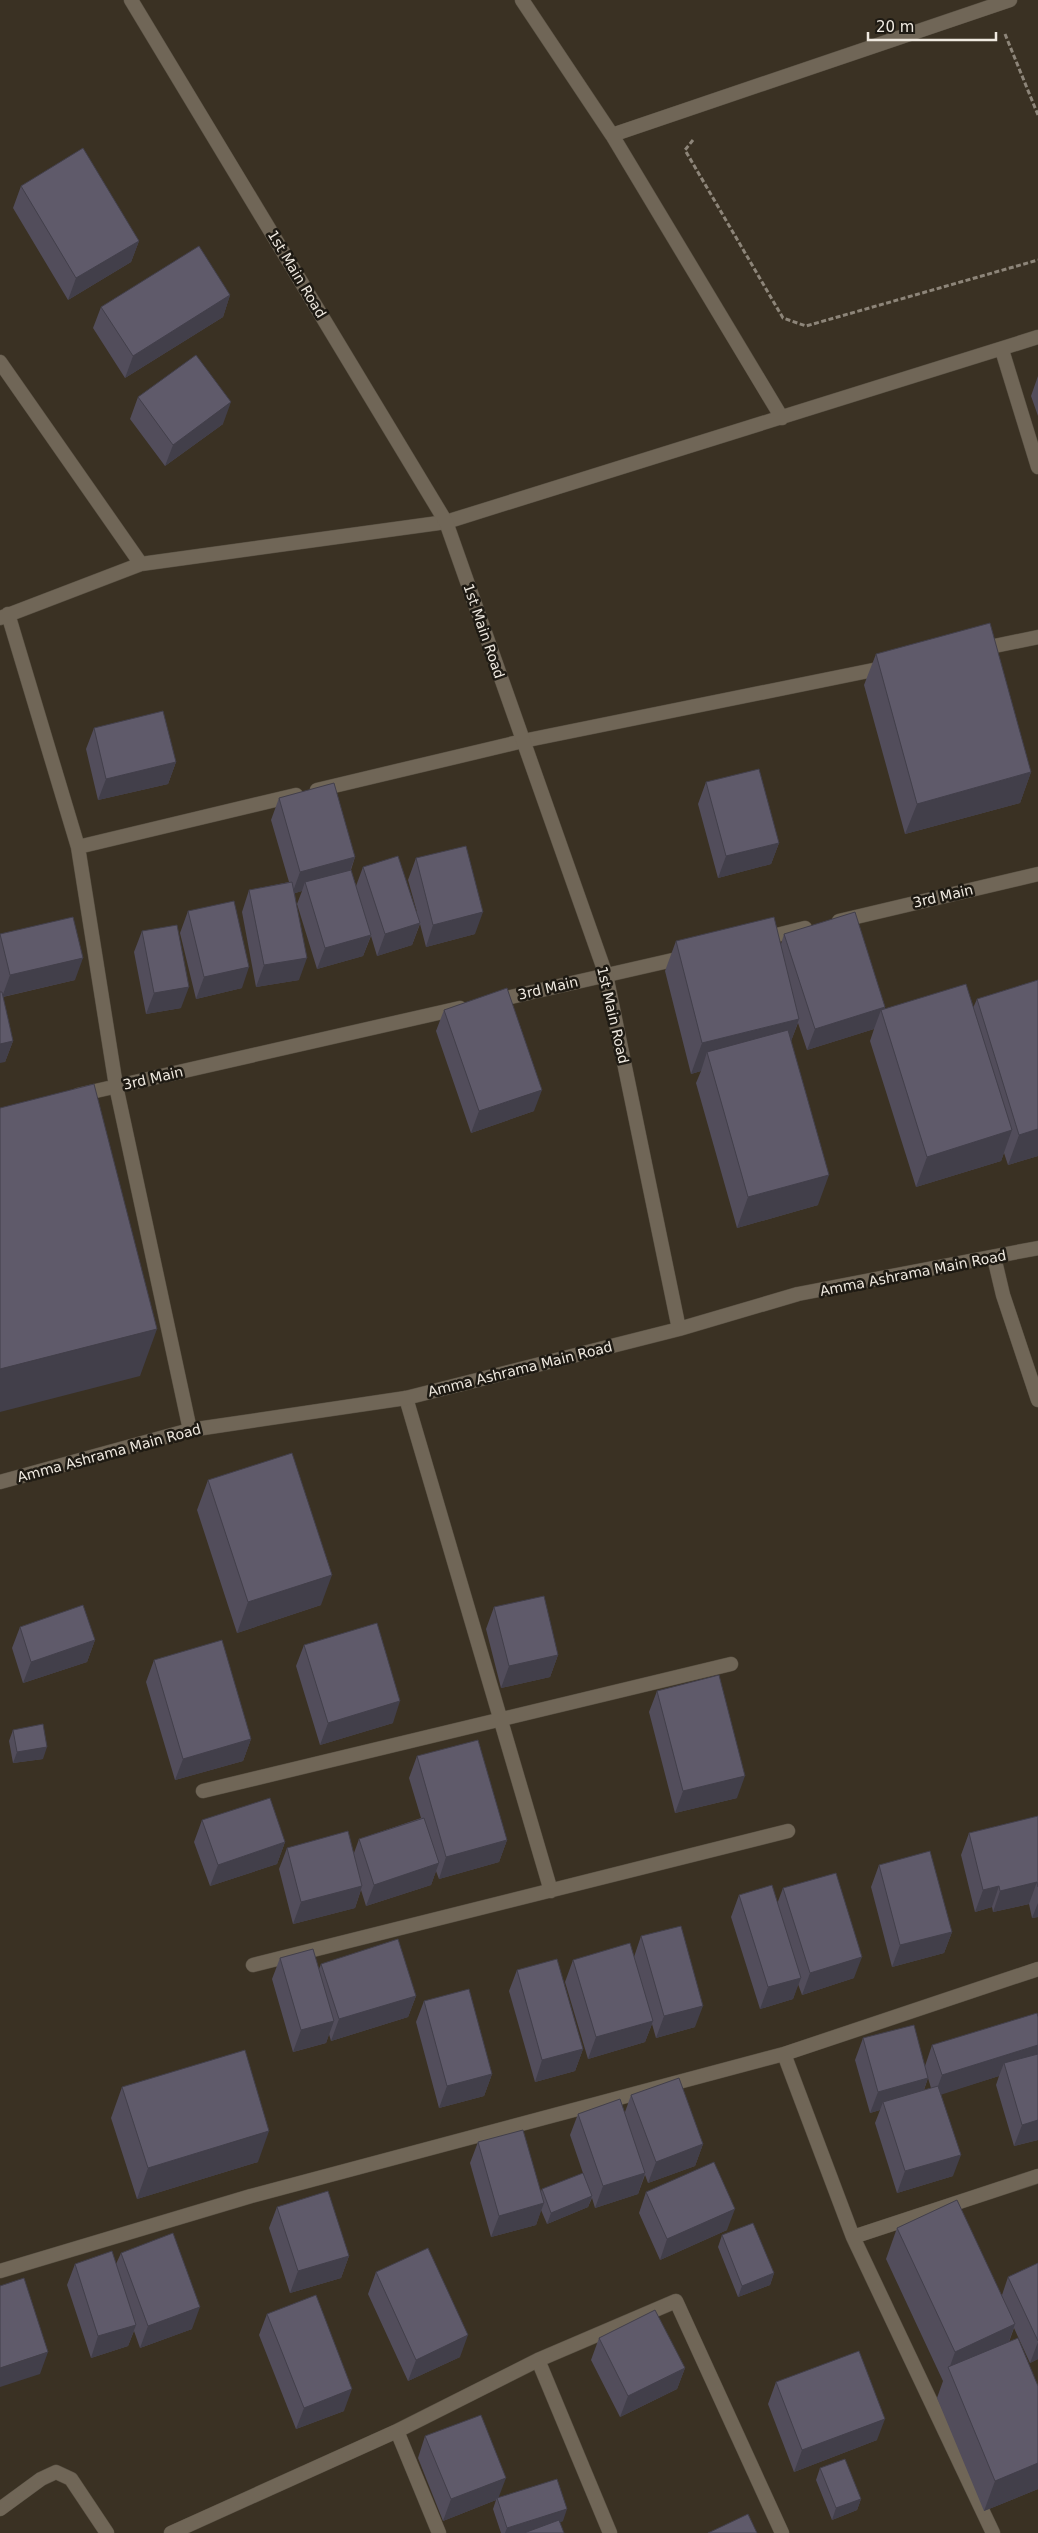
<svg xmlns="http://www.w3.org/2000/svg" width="1038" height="2533" font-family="'DejaVu Sans',sans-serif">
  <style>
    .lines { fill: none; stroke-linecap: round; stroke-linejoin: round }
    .service-casing { stroke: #574f42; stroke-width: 15 }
    .minor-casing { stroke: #574f42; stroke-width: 15 }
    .tertiary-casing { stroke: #574f42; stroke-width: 15 }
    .path { stroke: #8d8579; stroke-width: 3; stroke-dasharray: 5 2.5; stroke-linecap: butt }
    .service { stroke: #706657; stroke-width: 14 }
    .minor { stroke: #706657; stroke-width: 14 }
    .tertiary { stroke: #706657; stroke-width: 14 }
    .wall { fill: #524d5b; fill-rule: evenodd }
    .shaded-wall { fill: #423f4a }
    .building { fill: #5f5a6a; stroke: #423f4a }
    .labels { text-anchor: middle; stroke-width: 5; stroke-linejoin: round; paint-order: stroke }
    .street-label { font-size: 14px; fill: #efe9e0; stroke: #1e1a13 }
  </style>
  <rect width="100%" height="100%" fill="#3a3123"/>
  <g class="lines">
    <defs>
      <path id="service" d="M994,1257L1003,1295L1038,1400"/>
      <path id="minor" d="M522,0L612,135L782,418
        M612,135L1010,0
        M1002,350L1038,467
        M0,362L141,564
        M8,614L78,847L116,1086L190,1430
        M0,618L141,564L446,522L1038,337
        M980,649L1038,637
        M317,790L523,741L888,667
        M78,847L296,795
        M839,921L1038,874
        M761,939L805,928
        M493,1001L686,957
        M78,1095L460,1008
        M406,1398L551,1891
        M203,1791L731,1664
        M253,1965L788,1831
        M784,2054L853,2237L993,2533
        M853,2237L1038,2176
        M0,2271L251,2196L784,2054L1038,1969
        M538,2360L610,2533
        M397,2431L439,2533
        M0,2509L41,2479L56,2472L71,2479L107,2533
        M171,2533L397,2431L538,2360L676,2301L782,2533"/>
      <path id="tertiary" d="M131,0L446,522L606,975L679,1329
        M0,1482L190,1430L406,1398L679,1329L798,1294L1038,1248"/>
    </defs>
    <!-- service casing -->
    <use href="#service" class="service-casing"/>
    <!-- minor casing -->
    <use href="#minor" class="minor-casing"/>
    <!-- tertiary casing -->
    <use href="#tertiary" class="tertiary-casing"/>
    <!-- path -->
    <path class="path" d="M1005,34L1038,115
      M693,140L685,150L783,318L806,326L1038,260"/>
    <!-- service -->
    <use href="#service" class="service"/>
    <!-- minor -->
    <use href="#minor" class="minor"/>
    <!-- tertiary -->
    <use href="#tertiary" class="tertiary"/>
  </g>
  <!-- wall -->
  <path class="wall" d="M21,186L139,241L131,262L68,300L13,208Z
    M230,295L223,317L125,378L93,328L101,307Z
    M1038,376V416L1031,396Z
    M138,397L223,424L165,466L130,419Z
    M876,654L1031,772L1020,803L905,834L864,685Z
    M94,728L176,762L168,784L98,800L86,749Z
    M706,782L779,843L771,864L718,878L698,804Z
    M279,798L355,857L351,870L356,886L363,867L417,912L408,880L416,858L475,934L426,947L420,924L412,945L377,956L371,936L363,956L317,969L297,904L302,891L295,893L299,980L256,987L242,912L249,890L289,882L271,820Z
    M188,911L242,988L196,999L180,933Z
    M142,931L181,1008L146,1014L134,952Z
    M0,934L75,980L3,997L13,1041L5,1062L0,990Z
    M784,934L885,1007V1009L973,1008L977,999L1038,980V1156L1008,1165L1004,1153L1001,1161L916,1187L870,1041L874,1029L807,1050L798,1023L791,1041L818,1205L737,1228L696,1083L701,1071L691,1074L665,971L676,941L781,944Z
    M444,1010L534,1111L471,1133L436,1031Z
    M208,1480L321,1605L237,1633L197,1510Z
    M494,1607L558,1655L550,1677L501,1688L486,1629Z
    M20,1627L95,1640L87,1662L23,1683L12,1648Z
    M304,1645L393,1723L320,1745L296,1666Z
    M154,1660L251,1739L243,1761L175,1780L146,1682Z
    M657,1691L737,1798L675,1813L649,1712Z
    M13,1730L43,1759L13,1763L9,1741Z
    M417,1756L507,1840L499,1862L439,1879L436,1871L431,1885L366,1906L361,1890L355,1908L293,1924L279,1869L287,1848L354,1853L359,1839L421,1818L409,1778Z
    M1038,1816V1917L1032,1918L1029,1904L993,1912L992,1907L975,1912L961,1855L969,1833Z
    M202,1820L285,1842L277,1864L210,1886L194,1842Z
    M879,1865L952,1932L944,1953L892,1967L871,1887Z
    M783,1888L854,1978L802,1995L798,1984L793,1999L760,2009L731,1917L739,1895L777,1904Z
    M641,1936L695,2027L656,2038L652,2024L645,2042L588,2059L565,1982L573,1960L634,1957Z
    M280,1958L319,1969L321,1964L416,1996L408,2017L331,2041L329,2034L326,2043L293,2052L272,1979Z
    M517,1970L583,2049L575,2071L535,2082L509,1991Z
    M424,2001L492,2074L484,2096L439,2108L416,2022Z
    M1038,2017V2140L1014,2146L996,2085L999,2076L941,2094L953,2176L897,2193L875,2123L880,2110L870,2113L855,2060L863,2038L925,2066L932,2045ZM928,2078L931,2088L924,2090Z
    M122,2087L258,2162L137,2199L111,2118Z
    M631,2095L703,2144L695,2166L648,2183L645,2175L638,2194L595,2208L592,2198L588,2207L547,2224L541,2210L536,2225L491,2237L470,2163L478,2142L540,2193L542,2189L584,2176L570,2135L578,2114L625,2112Z
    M646,2192L727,2230L660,2260L639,2213Z
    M277,2207L349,2256L341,2278L290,2293L269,2228Z
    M897,2228L1002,2295L1008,2277L1038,2263V2359L1030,2363L1014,2328L1009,2342L1038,2386V2489L984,2511L937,2398L943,2381L886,2259Z
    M722,2235L774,2273L770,2285L738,2297L718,2247Z
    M121,2253L192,2329L140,2348L134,2331L128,2346L91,2358L67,2285L75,2264H116Z
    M376,2272L460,2357L408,2381L368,2294Z
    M267,2314L344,2411L296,2429L259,2335Z
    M599,2338L685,2368L677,2389L620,2417L591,2360Z
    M776,2382L877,2440L794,2472L768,2404Z
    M425,2436L499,2497L563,2521L523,2533H501L493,2509L496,2500L443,2521L418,2458Z
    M820,2468L861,2499L857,2510L832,2520L816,2480Z"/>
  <!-- shaded-wall -->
  <path class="shaded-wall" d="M139,241L131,262L68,300L76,278Z
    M230,295L223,317L125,378L133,356Z
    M231,402L223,424L165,466L173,445Z
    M176,762L168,784L98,800L106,779Z
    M1031,772L1020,803L905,834L917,804Z
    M779,843L771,864L718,878L726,856Z
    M355,857L347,879L305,882L302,891L292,894L300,872Z
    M483,912L475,934L426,947L433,925Z
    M420,923L412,945L377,956L385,934Z
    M371,935L363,956L317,969L325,948Z
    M83,958L75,980L2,997L10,975Z
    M307,958L299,980L256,987L264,965Z
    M249,967L242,988L196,999L204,977Z
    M189,987L181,1008L146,1014L154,993Z
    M885,1007L883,1015L881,1010L874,1029L807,1050L815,1029Z
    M799,1019L788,1050L707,1052L701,1071L691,1074L702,1043Z
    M13,1041L5,1062L0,1063V1044Z
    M542,1090L534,1111L471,1133L479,1111Z
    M1038,1129V1156L1008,1165L1019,1135Z
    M1012,1130L1001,1161L916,1187L927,1157Z
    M829,1175L818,1205L737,1228L748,1197Z
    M157,1329L140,1376L0,1412V1369Z
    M332,1575L321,1605L237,1633L248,1602Z
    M95,1640L87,1662L23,1683L31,1662Z
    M558,1655L550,1677L501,1688L509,1666Z
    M400,1701L393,1723L320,1745L328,1723Z
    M251,1739L243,1761L175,1780L183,1759Z
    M47,1747L43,1759L13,1763L17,1752Z
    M745,1776L737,1798L675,1813L683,1791Z
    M507,1840L499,1862L439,1879L446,1857Z
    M285,1842L277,1864L210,1886L218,1865Z
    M439,1863L431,1885L366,1906L374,1885Z
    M1037,1882L1029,1904L993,1912L1000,1891Z
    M362,1886L355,1908L293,1924L301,1902Z
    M999,1886L992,1907L975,1912L983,1890Z
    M1038,1903V1917L1032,1918Z
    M952,1932L944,1953L892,1967L900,1945Z
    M862,1957L854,1978L802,1995L810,1973Z
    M801,1978L793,1999L760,2009L768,1987Z
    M416,1996L408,2017L331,2041L339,2019Z
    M703,2006L695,2027L656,2038L664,2016Z
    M334,2021L326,2043L293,2052L301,2030Z
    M653,2021L645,2042L588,2059L596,2037Z
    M1038,2045V2064L1004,2063L999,2076L934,2097L942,2075Z
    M583,2049L575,2071L535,2082L542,2060Z
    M492,2074L484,2096L439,2108L447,2086Z
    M928,2078L920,2100L883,2102L880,2110L870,2113L878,2092Z
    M1038,2120V2140L1014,2146L1022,2125Z
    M269,2131L258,2162L137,2199L148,2168Z
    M703,2144L695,2166L648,2183L656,2162Z
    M961,2155L953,2176L897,2193L905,2171Z
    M645,2173L638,2194L595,2208L603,2186Z
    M592,2196L588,2207L547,2224L551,2213Z
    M544,2203L536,2225L491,2237L499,2216Z
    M735,2209L727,2230L660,2260L667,2239Z
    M349,2256L341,2278L290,2293L298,2271Z
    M774,2273L770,2285L738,2297L742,2286Z
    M200,2307L192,2329L140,2348L148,2326Z
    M1015,2324L1004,2355L949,2369L955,2352Z
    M136,2325L128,2346L91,2358L98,2336Z
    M468,2335L460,2357L408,2381L416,2360Z
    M1038,2342V2359L1030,2363Z
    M48,2352L40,2374L0,2387V2368Z
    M685,2368L677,2389L620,2417L628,2396Z
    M352,2389L344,2411L296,2429L304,2408Z
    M885,2419L877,2440L794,2472L802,2450Z
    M1038,2463V2489L984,2511L995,2481Z
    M506,2478L498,2499L497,2498L496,2500L443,2521L451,2499Z
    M861,2499L857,2510L832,2520L836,2508Z
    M567,2509L563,2521L523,2533H505L507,2528Z"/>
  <!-- building -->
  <path class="building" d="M83,148L139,241L76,278L21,186Z
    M199,246L230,295L133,356L101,307Z
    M196,355L231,402L173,445L138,397Z
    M990,623L1031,772L917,804L876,654Z
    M163,711L176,762L106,779L94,728Z
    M759,769L779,843L726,856L706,782Z
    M334,783L355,857L300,872L279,798Z
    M466,846L483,912L433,925L416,858Z
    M398,856L420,923L385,934L363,867Z
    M351,870L371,935L325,948L305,882Z
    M292,882L307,958L264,965L249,890Z
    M234,901L249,967L204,977L188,911Z
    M855,912L885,1007L815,1029L784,934Z
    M73,917L83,958L10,975L0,934Z
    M774,917L799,1019L702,1043L676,941Z
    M177,925L189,987L154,993L142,931Z
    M1038,980V1129L1019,1135L977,999Z
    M966,984L1012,1130L927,1157L881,1010Z
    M507,988L542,1090L479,1111L444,1010Z
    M0,992H2L13,1041L0,1044Z
    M788,1030L829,1175L748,1197L707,1052Z
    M94,1084L157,1329L0,1369V1108Z
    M292,1453L332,1575L248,1602L208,1480Z
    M544,1596L558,1655L509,1666L494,1607Z
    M83,1605L95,1640L31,1662L20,1627Z
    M377,1623L400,1701L328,1723L304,1645Z
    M222,1640L251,1739L183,1759L154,1660Z
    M719,1675L745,1776L683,1791L657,1691Z
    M43,1724L47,1747L17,1752L13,1730Z
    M478,1740L507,1840L446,1857L417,1756Z
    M270,1798L285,1842L218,1865L202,1820Z
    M1038,1816V1887L1037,1882L1000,1891L999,1886L983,1890L969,1833Z
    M424,1818L439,1863L374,1885L359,1839Z
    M348,1831L362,1886L301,1902L287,1848Z
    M930,1851L952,1932L900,1945L879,1865Z
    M836,1873L862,1957L810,1973L783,1888Z
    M772,1885L801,1978L768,1987L739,1895Z
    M681,1926L703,2006L664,2016L641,1936Z
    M398,1939L416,1996L339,2019L321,1964Z
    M630,1943L653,2021L596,2037L573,1960Z
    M313,1949L334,2021L301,2030L280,1958Z
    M557,1959L583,2049L542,2060L517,1970Z
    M469,1989L492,2074L447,2086L424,2001Z
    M1037,2013L1038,2017V2045L942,2075L932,2045Z
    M914,2025L928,2078L878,2092L863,2038Z
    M245,2050L269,2131L148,2168L122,2087Z
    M1038,2054V2120L1022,2125L1004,2063Z
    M679,2078L703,2144L656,2162L631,2095Z
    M938,2086L961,2155L905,2171L883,2102Z
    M620,2099L645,2173L603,2186L578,2114Z
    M523,2130L544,2203L499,2216L478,2142Z
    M714,2162L735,2209L667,2239L646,2192Z
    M583,2173L592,2196L551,2213L542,2189Z
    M328,2191L349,2256L298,2271L277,2207Z
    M957,2200L1015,2324L955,2352L897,2228Z
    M753,2223L774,2273L742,2286L722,2235Z
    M173,2233L200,2307L148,2326L121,2253Z
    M428,2248L468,2335L416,2360L376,2272Z
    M112,2251L136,2325L98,2336L75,2264Z
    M1038,2263V2341L1008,2277Z
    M24,2278L48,2352L0,2368V2286Z
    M316,2295L352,2389L304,2408L267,2314Z
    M655,2310L685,2368L628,2396L599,2338Z
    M1018,2338L1038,2386V2463L995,2481L948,2367Z
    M859,2351L885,2419L802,2450L776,2382Z
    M481,2415L506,2478L451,2499L425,2436Z
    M845,2459L861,2499L836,2508L820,2468Z
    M557,2479L567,2509L507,2528L497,2498Z
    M748,2514L757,2533H708Z
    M559,2520L564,2533H524Z"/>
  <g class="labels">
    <!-- street labels -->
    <g class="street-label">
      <text transform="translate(297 274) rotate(59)" y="5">1st Main Road</text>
      <text transform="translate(484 631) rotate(71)" y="5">1st Main Road</text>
      <text transform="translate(943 896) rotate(-13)" y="5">3rd Main</text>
      <text transform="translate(548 988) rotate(-13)" y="5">3rd Main</text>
      <text transform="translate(613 1015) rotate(77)" y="5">1st Main Road</text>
      <text transform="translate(153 1078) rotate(-13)" y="5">3rd Main</text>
      <text transform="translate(913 1273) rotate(-11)" y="5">Amma Ashrama Main Road</text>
      <text transform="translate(520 1369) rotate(-14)" y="5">Amma Ashrama Main Road</text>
      <text transform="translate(109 1453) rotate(-15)" y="5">Amma Ashrama Main Road</text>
    </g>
  </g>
  <!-- scale -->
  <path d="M868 32v8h128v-8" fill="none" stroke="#efe9e0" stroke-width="2.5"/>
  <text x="876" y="32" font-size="15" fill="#efe9e0" stroke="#1e1a13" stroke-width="4" paint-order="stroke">20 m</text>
</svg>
